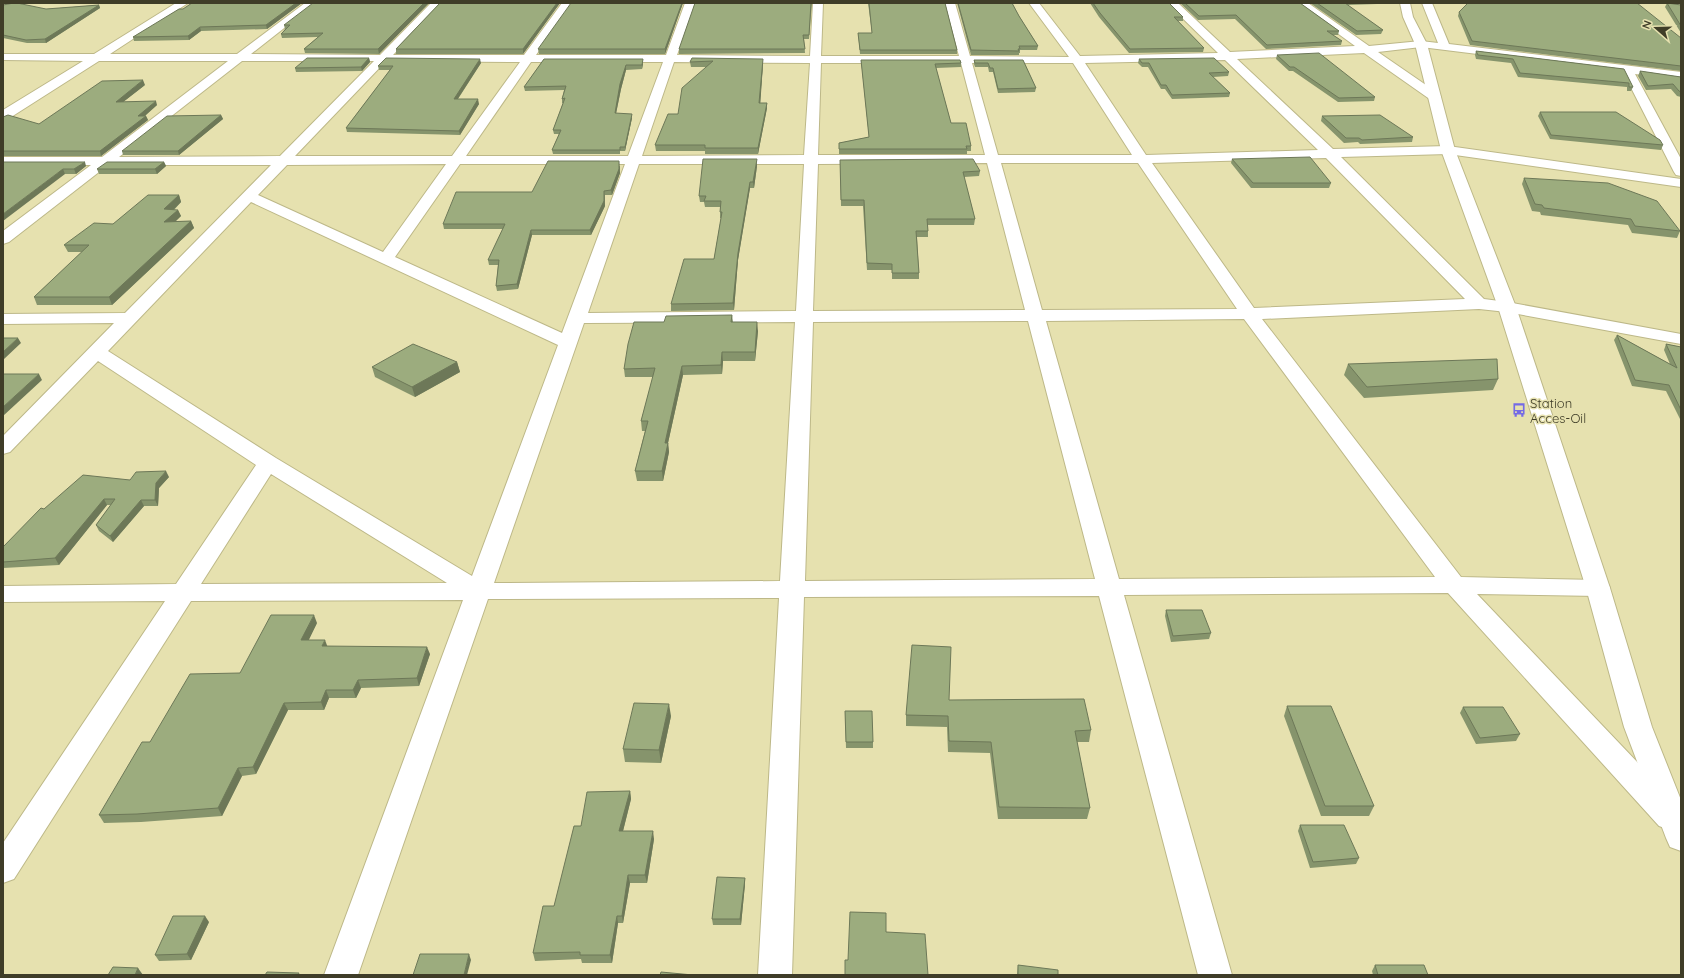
<svg xmlns="http://www.w3.org/2000/svg" width="1684" height="978" font-family="Quicksand,sans-serif">
  <style>
    .lines { fill: none; stroke-linecap: round; stroke-linejoin: round }
    .minor-casing { stroke: #bdb888; stroke-width: 2 }
    .tertiary-casing { stroke: #bdb888; stroke-width: 2 }
    .minor { fill: #fff; fill-rule: evenodd }
    .tertiary { fill: #fff; fill-rule: evenodd }
    .wall { fill: #86946c }
    .shaded-wall { fill: #6d7858 }
    .building { fill: #9cac7e; stroke: #6d7858 }
    .labels { text-anchor: middle; stroke-width: 3; stroke-linejoin: round; paint-order: stroke }
    .poi-label { font-size: 13px; fill: #3f3d28; stroke: #e6e1af; text-anchor: start }
  </style>
  <rect width="100%" height="100%" fill="#e6e1af"/>
  <g class="lines">
    <defs>
      <path id="minor" d="M176,3H188L110,54H237L305,3H316L251,54L380,55L431,3H442L393,55H524L562,3H572L536,55H666L685,3H695L677,55L810,56L813,3H823L821,56H959L945,3H955L970,56L1069,57L1029,3H1039L1080,56L1218,53L1167,3H1178L1230,52L1355,46L1296,3H1308L1369,46L1421,41L1438,43L1422,3H1432L1449,44L1681,72V80L1635,74L1681,159V176L1676,175L1674,172L1623,72L1421,47L1378,52L1439,94L1441,97L1435,101L1431,100L1364,53L1237,59L1333,149L1448,146L1681,179V187L1448,154L1341,157L1484,299L1507,302L1681,334V344L1507,312L1479,309L1262,319L1461,577L1598,580L1607,582L1610,588L1607,594L1598,596L1477,594L1681,808V826L1670,830L1659,826L1448,593L1124,595L1232,975H1198L1099,596L804,597L792,975H758L779,598L488,599L358,975H324L463,600L191,601L14,879L3,883V843L165,601L3,602V586L176,584L256,465L98,361L10,452L3,454V436L114,323L3,324V314L125,313L271,165H108L9,242L3,244V231L91,165H3V157H102L228,61H99L8,119L3,120V110L83,61L3,60V54H94ZM1225,60L1318,150L1146,155L1085,63ZM242,61H374L280,156L119,157ZM386,61L520,62L452,156H295ZM531,62H663L628,156H466ZM674,62L810,63L804,155L642,156ZM821,63H961L985,155H818ZM972,63H1073L1132,155H998ZM1326,158L1465,299L1254,308L1152,163ZM987,163L1025,310L813,311L818,164ZM1001,163H1138L1237,309L1042,310ZM446,164L383,252L258,195L287,165ZM460,164H625L562,333L395,257ZM639,164H804L796,311L588,313ZM251,202L558,345L472,576L276,458L108,351ZM1244,319L1435,577L1119,579L1046,321ZM1028,321L1095,579L805,581L813,322ZM795,322L780,581L494,583L584,323ZM271,474L447,583L201,584Z"/>
      <path id="tertiary" d="M1400,3H1410L1413,17L1427,44L1455,150L1516,307L1610,588L1652,727L1681,800V851L1670,847L1666,838L1624,727L1586,588L1498,307L1441,150L1415,44L1403,17Z"/>
    </defs>
    <!-- minor casing -->
    <use href="#minor" class="minor-casing"/>
    <!-- tertiary casing -->
    <use href="#tertiary" class="tertiary-casing"/>
    <!-- minor -->
    <use href="#minor" class="minor"/>
    <!-- tertiary -->
    <use href="#tertiary" class="tertiary"/>
  </g>
  <!-- wall -->
  <path class="wall" d="M302,3L267,29L201,31L189,40L134,41L133,37L183,9Z
    M429,3L379,54L305,53L304,49L318,37L282,38L281,34L285,29L284,25Z
    M440,3H560L523,54H396V49Z
    M683,3L665,54H539L538,49Z
    M812,3L809,39H804L805,53L679,54V49Z
    M868,3H945L957,50V54H860L858,33H872Z
    M957,3H1012L1019,16L1038,46L1037,50H1020V53H1019V55H971Z
    M1090,3H1169L1183,17V21H1177L1204,48L1203,52L1129,53L1099,17Z
    M1180,3H1300L1339,31L1338,35H1333L1342,41L1341,45L1266,49L1235,19L1198,20Z
    M1310,3H1378L1377,4L1347,5L1383,30L1381,34L1356,35Z
    M1667,3L1681,5V33L1665,7Z
    M3,5L46,9L99,5L100,8L46,43H27L3,38Z
    M1459,12L1681,38V71L1470,45L1458,16Z
    M1476,51L1624,69L1633,87L1631,91H1627V87L1518,77L1511,63L1476,59L1475,55Z
    M1277,55L1375,97L1374,101L1338,102L1293,71H1289L1276,59Z
    M369,58L370,62L362,71L296,72L295,68Z
    M692,58L763,64L760,103H767V108L758,154H705V151H656L655,145L678,114L706,67H691L690,62Z
    M544,59L643,64L642,69L626,70L621,89L616,114L632,118L625,151H620V154H553L552,150L559,134H554L553,130L563,103H562V99L564,90L525,91L524,87Z
    M1139,59L1229,72L1228,76L1213,77L1230,93L1229,97L1172,99L1165,89H1161L1148,67H1142L1138,63Z
    M861,60L961,63V67L936,68L951,123L971,146V151H967V154H839V143L869,137Z
    M974,60H1023L1036,88L1035,92L998,93L993,72H989L988,67H975L974,64Z
    M481,63L458,99L479,104L460,135L347,132L346,128L390,70H379L378,66Z
    M1640,71L1681,77V97L1677,96L1671,89L1646,90L1638,76Z
    M145,85L123,102L157,105L145,116H146L148,120L101,156H3V117L39,124Z
    M1540,112L1663,145L1661,150L1550,139L1538,116Z
    M221,115L223,119L179,155H123L122,151Z
    M1322,116L1413,137L1412,142L1360,144L1358,142L1344,143L1321,121Z
    M1232,159L1331,183L1329,188H1251L1231,163Z
    M840,160L980,171L979,176L964,177L975,219L974,225H928V237H917L919,273V279H892V270H867L863,206H841Z
    M3,162L86,166L76,174H65Z
    M164,162L166,166L157,174H99L97,169Z
    M620,166V173L612,195H605V206L591,235H532L518,289L497,291L496,286L498,265H489L488,260L503,229H444L443,224L532,192Z
    M757,166L754,188H750L738,260L734,310L671,311V304L714,259L721,218H720V207H705L704,202H700L699,196Z
    M1524,178L1680,231L1677,238L1632,233L1628,225L1541,215L1540,212L1532,211L1522,184Z
    M179,195L181,202L174,210H178L181,216L175,222L191,221L194,228L112,305H37L34,297L82,252H68L64,245Z
    M732,315L733,322L758,331L755,361H723L722,374L683,375L668,443L669,452L663,481H637L635,471L645,431H642L641,421L653,377H625L624,369L664,322Z
    M1617,335L1670,364L1664,350L1666,344L1681,347V421L1666,391L1632,386L1614,340Z
    M457,362L460,372L415,397L375,377L372,367Z
    M1348,364L1498,379L1493,390L1364,398L1344,375Z
    M169,477L159,488L158,506H144L113,542L99,531L96,525L111,505H107L59,565L3,568V547L44,509L130,480Z
    M1166,610L1211,633L1209,639L1171,642L1165,616Z
    M317,623L308,640L327,646L430,654L419,686L361,688L356,698H329L324,710H288L256,774L242,776L222,816L141,822L104,823L99,815L150,742L240,673Z
    M949,700L1091,730L1089,742H1077L1090,808L1087,819H998L990,753L948,752L947,727L906,726V715Z
    M1287,706L1374,806L1369,816H1321L1284,716Z
    M1463,707L1520,734L1516,741L1476,744L1460,713Z
    M845,711L873,742V748H846Z
    M671,716L661,763L625,762L623,749Z
    M630,791L631,799L623,831L654,839L647,883H630L623,923H618L612,963H582L581,959L535,961L533,953L554,906L581,826Z
    M1300,825L1359,858L1356,864L1310,868L1298,831Z
    M745,878V884L741,925H713L712,919Z
    M209,922L191,960L159,961L155,955Z
    M1018,965L1058,975H1017Z
    M1375,965L1428,975H1373L1372,971Z"/>
  <!-- shaded-wall -->
  <path class="shaded-wall" d="M296,3H302L267,29L266,25Z
    M424,3H429L379,54L378,49Z
    M557,3H560L523,54V49Z
    M682,3H683L665,54V49Z
    M99,5L100,8L46,43L45,39Z
    M200,27L201,31L189,40L188,36Z
    M369,58L370,62L362,71L361,67Z
    M480,59L481,63L455,103L454,99Z
    M643,59V64L642,69V65Z
    M763,59V64L760,108L759,103Z
    M626,65V70L621,89L615,118V113L620,84Z
    M143,80L145,85L118,106L116,102Z
    M478,99L479,104L460,135L459,131Z
    M156,101L157,105L140,120L138,116Z
    M767,103V108L758,154V148Z
    M632,114V118L625,151V147Z
    M221,115L223,119L179,155L178,151Z
    M146,116L148,120L101,156L100,151Z
    M757,159V166L754,188L753,182Z
    M619,161L620,173L612,195L611,190Z
    M85,162L86,166L76,174L74,169Z
    M164,162L166,166L157,174L155,169Z
    M63,169L65,174L3,221V214Z
    M750,182V188L738,260L734,310L733,303L738,253Z
    M604,191L605,206L591,235L590,230Z
    M179,195L181,202L167,216L164,209Z
    M178,210L181,216L167,229L164,222Z
    M191,221L194,228L112,305L109,297Z
    M531,230L532,235L518,289L517,284Z
    M757,322L758,331L755,361V352Z
    M18,338L21,343L3,360V352Z
    M722,352L723,361L722,374L721,365Z
    M457,362L460,372L415,397L412,387Z
    M682,366L683,375L666,452L665,443Z
    M39,374L42,380L3,416V407Z
    M668,443L669,452L663,481L662,471Z
    M166,471L169,477L159,488L158,506L155,500L156,483Z
    M104,499L107,505L59,565L55,558Z
    M141,500L144,506L113,542L110,536Z
    M314,615L317,623L305,648L301,640Z
    M325,640L328,648L322,646Z
    M427,647L430,654L419,686L417,678Z
    M358,680L361,688L356,698L353,690Z
    M326,690L329,698L324,710L321,702Z
    M284,703L288,710L256,774L253,767Z
    M669,704L671,716L661,763L659,750Z
    M238,768L242,776L222,816L218,808Z
    M630,791L631,799L621,839L619,831Z
    M653,831L654,839L647,883L645,875Z
    M628,875L630,883L623,923L622,916Z
    M745,878V884L741,925L740,919Z
    M205,916L209,922L191,960L187,954Z
    M617,916L618,923L612,963L610,955Z
    M469,954L471,960L467,975H464Z
    M138,968L143,975H135Z"/>
  <!-- building -->
  <path class="building" d="M14,3H17L46,9L99,5L45,39L26,40L3,35V5Z
    M192,3H296L266,25L200,27L188,36L133,37L179,9H183Z
    M313,3H424L378,49H304L323,33L281,34L290,25H284Z
    M440,3H557L523,49H396Z
    M571,3H682L665,49H538Z
    M695,3H811L809,35H803L805,49H679Z
    M869,3H945L957,50H860L858,33H872Z
    M958,3H1012L1019,16L1038,46H1019L1020,49H1018L1019,51L971,50Z
    M1093,3H1169L1183,17H1174L1204,48L1130,49L1100,13Z
    M1185,3H1300L1339,31H1327L1342,41L1267,45L1236,15L1199,16Z
    M1317,3H1345L1383,30L1357,31Z
    M1468,3H1637L1681,38V66L1472,41L1459,12Z
    M1667,3L1681,5V26Z
    M1476,51L1624,69L1633,87H1629V83L1520,73L1513,59L1478,55Z
    M1319,53L1375,97L1339,98L1294,67H1290L1277,55Z
    M307,58H369L361,67L295,68Z
    M386,58L480,59L454,99H478L459,131L346,128L393,66H378Z
    M692,58L763,59L759,103H767L758,148H705V145H655L668,114H678L682,88L713,61L690,62Z
    M1214,58L1229,72L1209,73L1230,93L1172,95L1166,85H1161L1149,63H1142L1139,59Z
    M544,59H643L642,65H626L620,84L615,113L632,114L625,147H620V150H552L561,130H553L565,98L562,99L566,86L524,87Z
    M861,60H960L961,63L935,64L951,123H966L971,146H966L967,149H839V143L869,137Z
    M974,60H1023L1036,88L998,89L993,68H990L988,63H975Z
    M1640,71L1681,77V92L1679,91L1673,84L1648,86Z
    M143,80L116,102L156,101L138,116H146L100,151H3V117L8,115L39,124L102,81Z
    M1540,112H1616L1660,140L1663,145L1551,135Z
    M221,115L178,151H122L167,116Z
    M1380,115L1413,137L1362,140L1359,138H1346L1322,116Z
    M1310,157L1331,183H1253L1232,159Z
    M703,159H757L753,182H750L738,253L733,303L671,304L684,259H714L722,212H720L721,201H704L706,196H699Z
    M973,159L980,171L963,172L975,219H927L928,231H916L919,273H892V264L867,263L864,200H841L840,160Z
    M548,161H619V169L611,190L604,191V201L590,230H531L517,284L496,286L499,260H488L505,224H443L456,192H532Z
    M3,162H85L74,169H63L3,214Z
    M107,162H164L155,169H97Z
    M1524,178L1608,183L1657,201L1680,231L1635,226L1631,219L1544,208L1542,205L1535,204Z
    M148,195H179L164,209L178,210L164,222L191,221L109,297H34L89,245H64L94,223L113,224Z
    M732,315L731,322H757L755,352H722L721,365L682,366L665,443H668L662,471H635L648,421H641L655,368L624,369L628,344L634,322H664L666,316Z
    M1617,335L1677,368L1666,344L1681,347V410L1669,385L1635,380Z
    M3,338H18L3,352Z
    M413,344L457,362L412,387L372,367Z
    M1497,359L1498,379L1367,387L1348,364Z
    M3,374H39L3,407Z
    M166,471L156,483L155,500H141L110,536L96,525L115,499H104L55,558L3,562V547L41,508L44,509L83,475L130,480L136,472Z
    M1166,610H1202L1211,633L1173,636Z
    M271,615H314L301,640H325L322,646L427,647L417,678L358,680L353,690H326L321,702L284,703L253,767L238,768L218,808L137,814L99,815L142,742H150L190,674L240,673Z
    M912,645L951,647L949,700L1084,699L1091,730L1075,731L1090,808L999,807L991,742L949,741L948,716L906,715Z
    M634,703L669,704L659,750L623,749Z
    M1287,706H1331L1374,806H1325Z
    M1463,707H1503L1520,734L1480,738Z
    M845,711H872L873,742H846Z
    M630,791L619,831H653L645,875H628L622,916H617L610,955H580V952L533,953L543,906H554L574,826H581L587,792Z
    M1300,825H1344L1359,858L1313,862Z
    M717,877L745,878L740,919H712Z
    M850,912L886,913V932L925,934L928,975H845V960H848Z
    M173,916H205L187,954L155,955Z
    M420,954H469L464,975H413Z
    M1018,965L1058,970V975H1018Z
    M1375,965H1424L1428,975H1378Z
    M113,967L138,968L135,975H108Z
    M267,972L299,973L298,975H265Z
    M661,972L693,975H660Z"/>
  <!-- icons -->
  <defs>
    <symbol id="bus-bare" viewBox="-9 -9 18 18"><path d="M-5-6H5V4H4V6H2V4H-2V6H-4V4H-5ZM-3.5-4V0h7V-4ZM-3.5 1.2v1.5H-2V1.2ZM2 1.2v1.5H3.5V1.2Z" fill="#746ae5" stroke="#e6e1af" stroke-width="2.5" paint-order="stroke"/></symbol>
  </defs>
  <g fill-rule="evenodd">
    <use href="#bus-bare" x="1509" y="400" width="20" height="20"/>
  </g>
  <g class="labels">
    <!-- poi labels -->
    <g class="poi-label">
      <text x="1530" y="408">Station<tspan x="1530" dy="15">Acces-Oil</tspan></text>
    </g>
  </g>
  <!-- border -->
  <rect width="1684" height="978" fill="none" stroke="#3f3d28" stroke-width="8"/>
  <!-- north arrow -->
  <g transform="translate(1656 28) rotate(290)" stroke="#e6e1af" stroke-width="3" paint-order="stroke">
  <path d="M0-3L7 15L0 10L-7 15Z" fill="#3f3d28"/>
  <text y="-6" font-size="11" font-weight="bold" text-anchor="middle" fill="#3f3d28">N</text>
  </g>
</svg>
